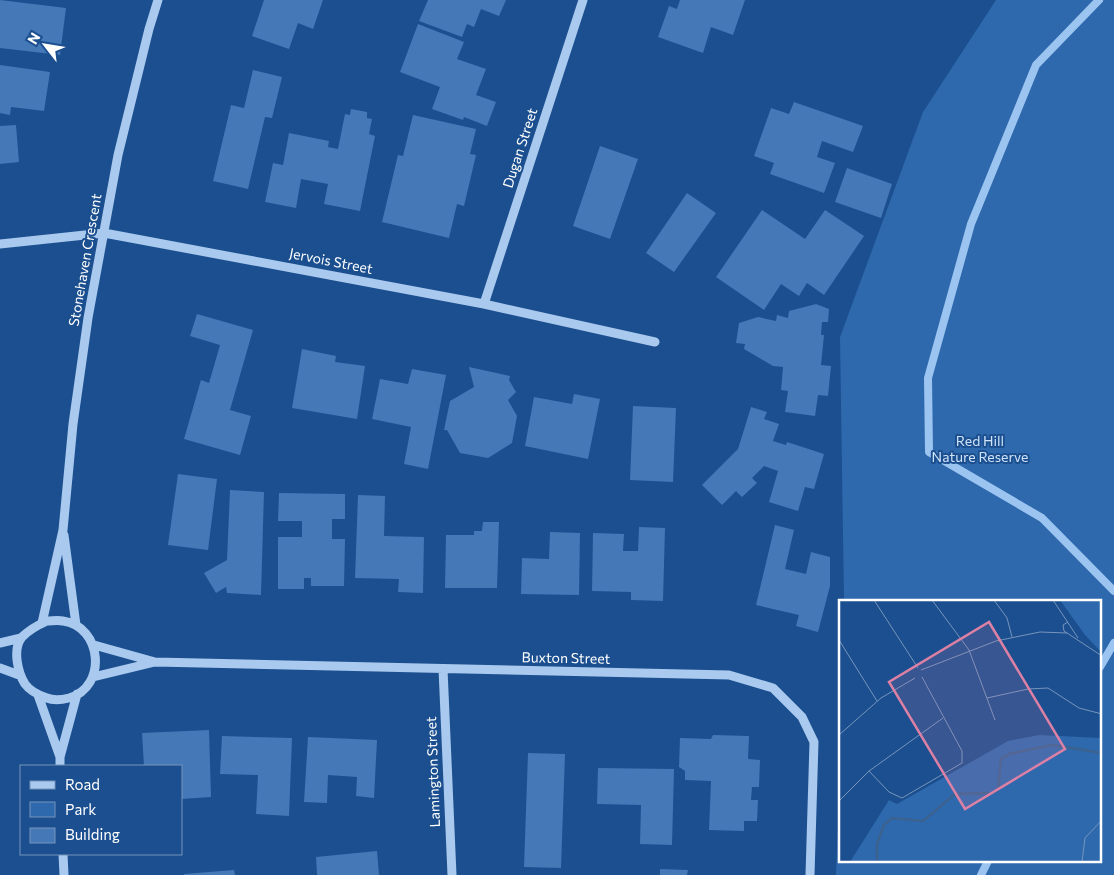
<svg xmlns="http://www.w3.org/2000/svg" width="1114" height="875" font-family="Commissioner,sans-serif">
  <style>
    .green { fill: #2e69ad }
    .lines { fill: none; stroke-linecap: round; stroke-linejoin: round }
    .stream { stroke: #9cc4f0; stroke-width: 8 }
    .building { fill: #4478b7 }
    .minor { stroke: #a9c9ee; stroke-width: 9 }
    .labels { text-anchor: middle; stroke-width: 4; stroke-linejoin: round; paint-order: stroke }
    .street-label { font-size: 14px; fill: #fff; stroke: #1b4f8f }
    .park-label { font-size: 14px; fill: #cfe3fa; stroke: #1b4f8f }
    .inset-river { fill: none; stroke: #3c6290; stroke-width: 2.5 }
    .inset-road { fill: none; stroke: #7695bc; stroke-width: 1 }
    .view { fill: #dd80a5; fill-opacity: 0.15; stroke: #dd80a5; stroke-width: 2.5 }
    .inset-edge { fill: none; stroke: #fff; stroke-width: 2.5 }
  </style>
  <rect width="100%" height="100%" fill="#1b4f8f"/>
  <!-- green -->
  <path class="green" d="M996,0H1114V875H836L840,774V861H1100V601H844L840,337L923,112Z"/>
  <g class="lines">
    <!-- stream -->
    <path class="stream" d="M1099,0L1036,65L971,224L928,378L929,452L1042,518L1114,591
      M1100,667L1114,643
      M981,875L988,861"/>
  </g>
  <!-- building -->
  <path class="building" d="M0,0L66,8L60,55L0,48Z
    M264,0H323L313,29L298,23L289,49L252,36Z
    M428,0H506L499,16L481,9L474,27L467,24L462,37L419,21Z
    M680,0H745L733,35L711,27L703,53L658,37L669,6L677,9Z
    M418,24L464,42L457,59L486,69L476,95L496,102L487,126L464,117L463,120L432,109L440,87L400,72Z
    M0,65L50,72L44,111L11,107L10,115L0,113Z
    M253,70L282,77L272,118L265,117L248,189L213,181L231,105L244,108Z
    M794,102L863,126L853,152L822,141L817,157L835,163L824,193L770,174L774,163L754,156L771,108L789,114Z
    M351,109L367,112V118L372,119L369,134L375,136L360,211L324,204L328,184L301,179L296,208L265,202L273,163L283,165L289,133L329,141L328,147L338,149L345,114L350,115Z
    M413,115L476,129L470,154L476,155L464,206L457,204L449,238L382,222L398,155L403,156Z
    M16,125L19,162L0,164V126Z
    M600,146L638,159L610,239L573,226Z
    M847,168L892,184L881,218L835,202Z
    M687,193L716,213L674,272L646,253Z
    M762,210L805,239L825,210L864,236L824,295L807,283L799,296L781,284L764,310L716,277Z
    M816,304L829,309L828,322H822L821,335H824L821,365L831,366L828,396L818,395L815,416L785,412L788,391L781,390L783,367L773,366L744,349L745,344L736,343L739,323L758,317L776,321L777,315L788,318L789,311Z
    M197,314L253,330L230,410L251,416L240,455L184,439L201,380L209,383L220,345L190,336Z
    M302,349L336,356L335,362L365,366L357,419L292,408Z
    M469,367L510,376L509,380L516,392L508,400L517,416L512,443L488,458L460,453L447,430H444L450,401L474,387Z
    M412,369L446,375L428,469L404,464L411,427L372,419L380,379L408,384Z
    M574,394L600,399L588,459L525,446L534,397L572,404Z
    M633,406L676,408L673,482L630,480Z
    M751,407L767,412L764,419L779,424L773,441L786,445L787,442L824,454L814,489L805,487L798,511L769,502L778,471L764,466L752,478L757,483L742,497L736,491L722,505L702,485L738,449Z
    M178,474L217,479L208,550L168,545Z
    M230,490L264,492L261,595L227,593L226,587L216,593L204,573L227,560Z
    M279,493L345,494V519H332V539H345L344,586H311V578H304V589H278V537H302V521H278Z
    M358,495L385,496L384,536L424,537L423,593L398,592L399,579L355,578Z
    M483,522H499L497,588H445L446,535H474V531H482Z
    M775,525L794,530L785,569L806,574L811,552L830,557V586L818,632L796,626L799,615L756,605Z
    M639,527L665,528L663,601L631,600V592L592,591L593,533L624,534L623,551H638Z
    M550,532L580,533L579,595L521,594L522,558L549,559Z
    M209,730L211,797L181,799V766H144L142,733Z
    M713,735L749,736L748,759L760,760L759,787H752L751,800H758L757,821H744V831L709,830L711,781L685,780V771L679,767L680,738L711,739Z
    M222,736L292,738L289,816L256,814L258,775L220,774Z
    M308,737L377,740L374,798L356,796L357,777L328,775L327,803L304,802Z
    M528,753L565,754L561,868L524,867Z
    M598,768L674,769L672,845L640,844L641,805L597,804Z
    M377,851L379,875H317L316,857Z
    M660,869L688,870L687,875H660Z
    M234,870L235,875H184V874Z"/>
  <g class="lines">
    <!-- minor -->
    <path class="minor" d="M0,244L104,233L484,304L655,342
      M484,304L583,0
      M64,535L76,625
      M47,621C52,621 58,620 63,621C102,626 108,687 69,698C61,700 54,701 47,698C38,695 30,691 25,684C18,673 12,649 22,637C29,630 38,625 47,621Z
      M42,623L63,530L73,424L88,318L118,155L149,29L158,0
      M0,643L21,638
      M94,645L155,662L729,675L773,688L802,717L814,742L810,875
      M0,668L19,675
      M443,669L452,875
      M93,677L155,662
      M38,695L60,757
      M60,766V757L77,694
      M63,854L64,875"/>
  </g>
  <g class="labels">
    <!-- street labels -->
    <g class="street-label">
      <text transform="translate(520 148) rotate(-72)" y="5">Dugan Street</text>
      <text transform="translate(85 260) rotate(-80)" y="5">Stonehaven Crescent</text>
      <text transform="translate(331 261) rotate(11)" y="5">Jervois Street</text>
      <text transform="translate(566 658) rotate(1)" y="5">Buxton Street</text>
      <text transform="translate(433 772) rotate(-92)" y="5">Lamington Street</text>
    </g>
    <!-- park labels -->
    <g class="park-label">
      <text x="980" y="446">Red Hill<tspan x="980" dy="16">Nature Reserve</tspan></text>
    </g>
  </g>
  <!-- overview -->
  <g transform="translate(839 600)">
    <rect width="262" height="262" fill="#1b4f8f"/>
    <path d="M221,0H262V52L246,35ZM200,135L262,138V262H11L50,200L58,204L169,141Z" fill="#2e69ad"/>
    <path class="inset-river" d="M38,262V244L45,225L53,218L84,221L116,194L153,193L159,190L162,159L170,154L213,145L263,153"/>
    <path class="inset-road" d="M35,0L79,68M93,0L130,50L156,120M155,0L168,18L173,37M214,0L239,38M229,22L224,25L225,31L263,56M0,40L38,101M82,70L157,41L201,32L228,33M148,98L189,89L209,88L240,108L263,114M0,135L42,98L76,78M30,171L50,192L63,198L123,163V151L83,77M0,201L30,171L104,118M243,262L246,238L263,220"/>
    <path class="view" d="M150,22L226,149L126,209L50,82Z"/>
    <rect width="262" height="262" class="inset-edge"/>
  </g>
  <!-- legend -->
  <rect x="20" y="765" width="162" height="90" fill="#1b4f8f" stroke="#7695bc"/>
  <rect x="30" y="781" width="25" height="8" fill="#a9c9ee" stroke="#7695bc"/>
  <text x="65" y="790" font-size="15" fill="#ffffff">Road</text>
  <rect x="30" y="802" width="25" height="15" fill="#2e69ad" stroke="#7695bc"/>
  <text x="65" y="815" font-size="15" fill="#ffffff">Park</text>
  <rect x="30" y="828" width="25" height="15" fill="#4478b7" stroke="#7695bc"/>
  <text x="65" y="840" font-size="15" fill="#ffffff">Building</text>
  <!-- north arrow -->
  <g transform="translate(45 45) rotate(301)" stroke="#1b4f8f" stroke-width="4" paint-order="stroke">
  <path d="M0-4L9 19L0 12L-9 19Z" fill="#ffffff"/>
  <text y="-8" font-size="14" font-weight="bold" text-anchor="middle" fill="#ffffff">N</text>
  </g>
</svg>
